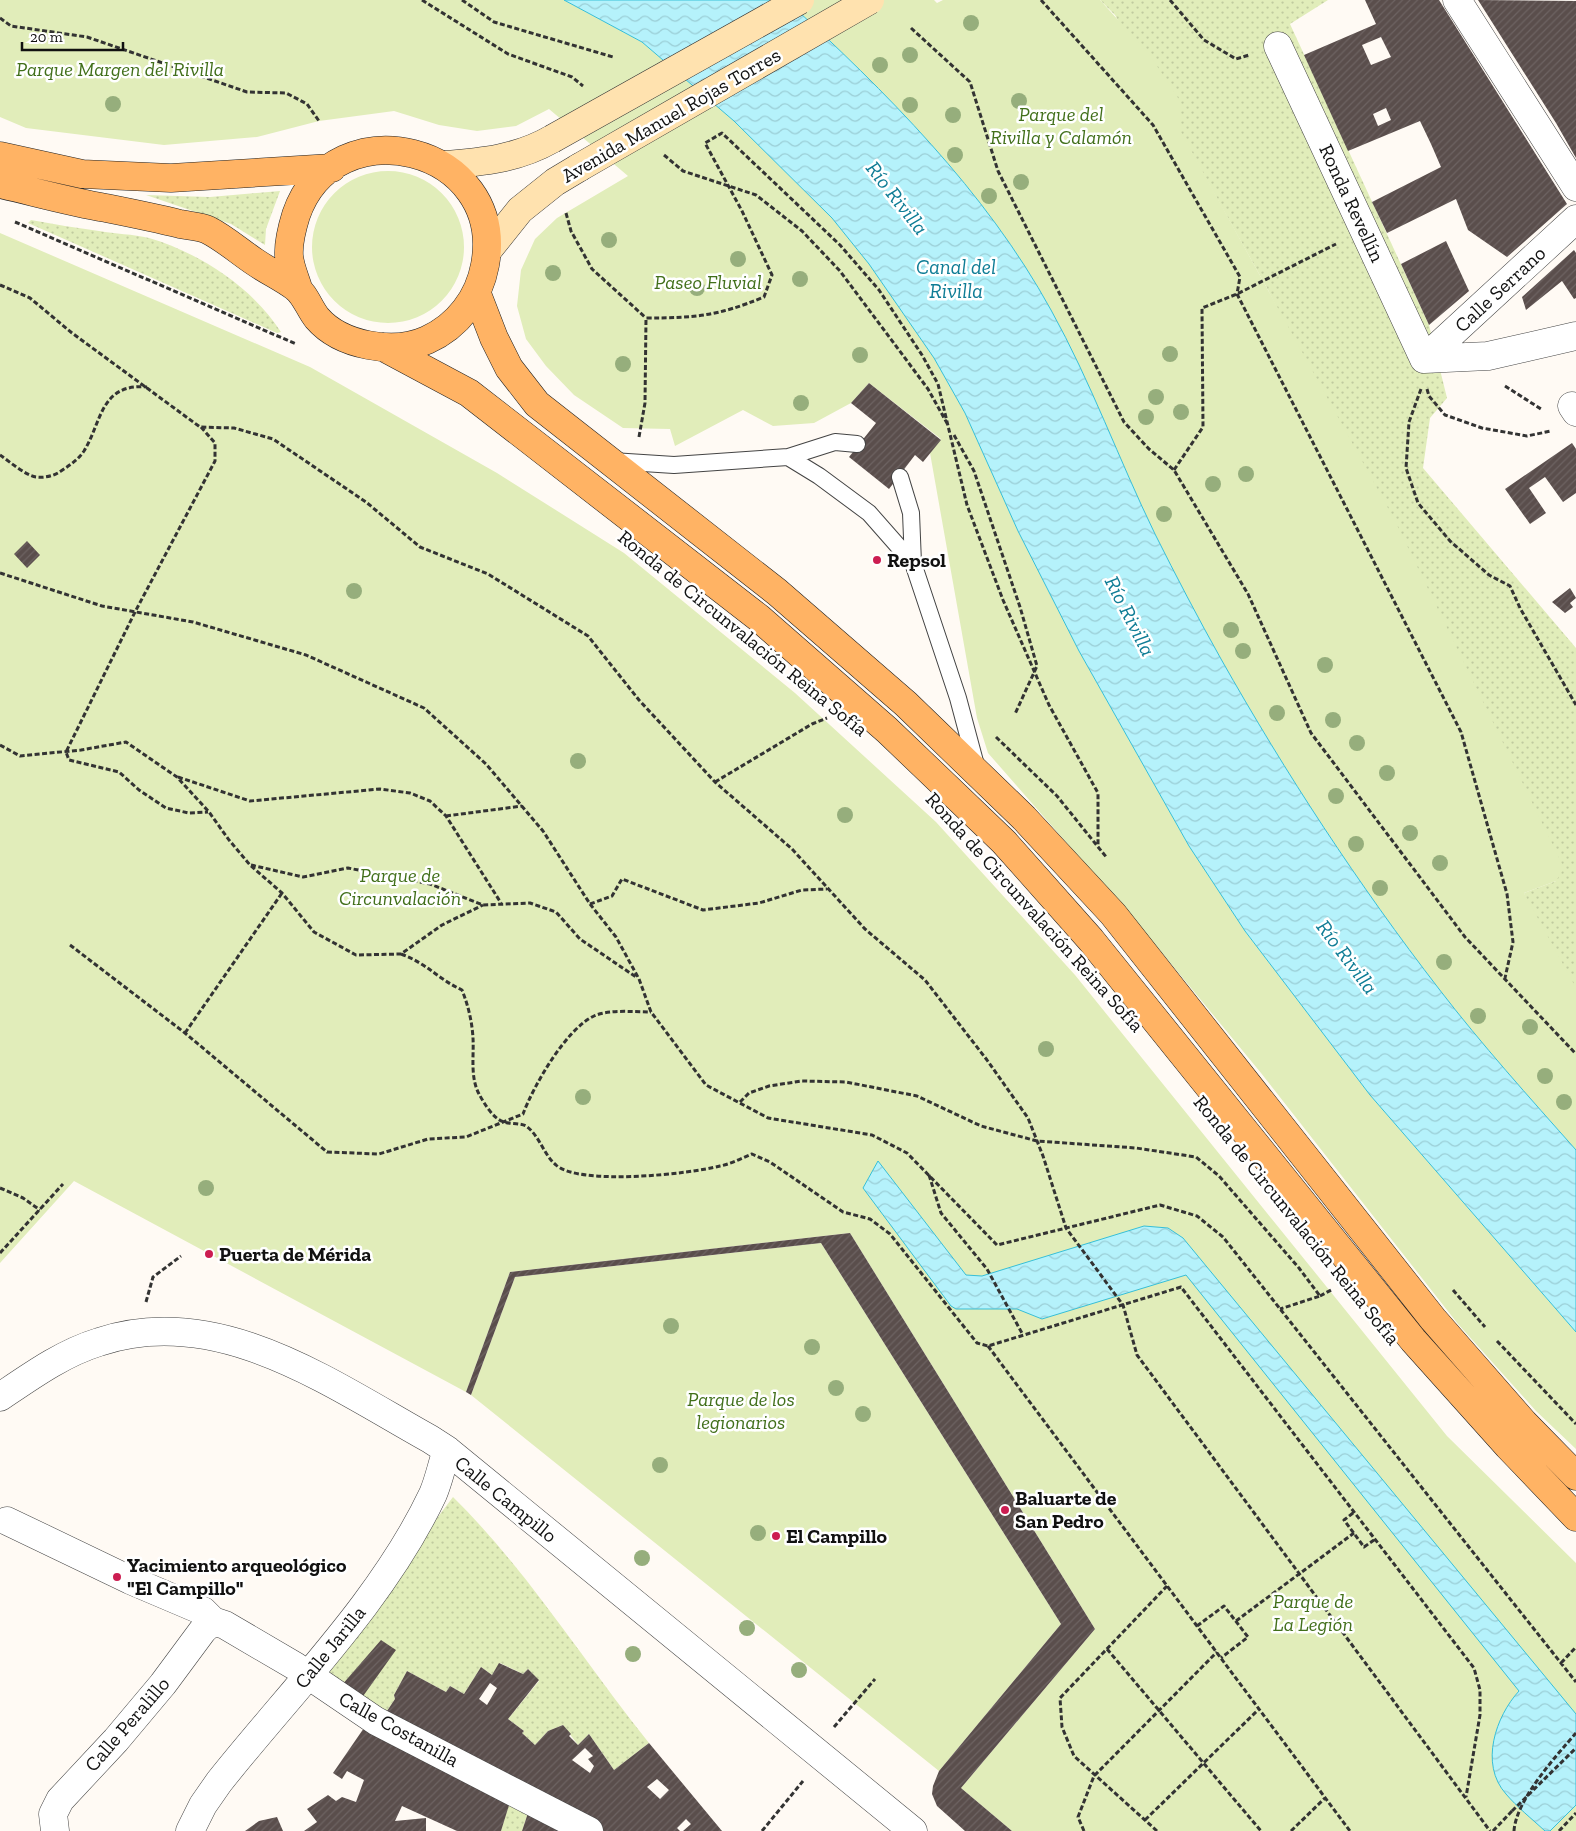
<svg xmlns="http://www.w3.org/2000/svg" width="1576" height="1831" font-family="'Zilla Slab',serif">
  <style>
    .grass { fill: url(#grass-dots) }
    .park { fill: #e1edba }
    .water { fill: url(#water-waves); stroke: #36bfd7 }
    .building { fill: url(#building-hatch); fill-rule: evenodd }
    .lines { fill: none; stroke-linecap: round; stroke-linejoin: round }
    .lane-casing { stroke: #444; stroke-width: 18 }
    .street-casing { stroke: #444; stroke-width: 29 }
    .secondary-casing { stroke: #333; stroke-width: 29 }
    .primary-casing { stroke: #222; stroke-width: 29 }
    .path { stroke: #333; stroke-width: 3; stroke-dasharray: 5 2.5; stroke-linecap: butt }
    .lane { stroke: #fff; stroke-width: 16 }
    .street { stroke: #fff; stroke-width: 28 }
    .secondary { stroke: #ffe2af; stroke-width: 28 }
    .primary { stroke: #ffb364; stroke-width: 28 }
    .secondary-bridge-casing { stroke: #333; stroke-width: 29; stroke-linecap: butt }
    .path-bridge { stroke: #333; stroke-width: 3; stroke-dasharray: 5 2.5; stroke-linecap: butt }
    .secondary-bridge { stroke: #ffe2af; stroke-width: 28 }
    .tree { fill: #96ae7c }
    .poi-dot { fill: #cc1d51; stroke: #fff; stroke-width: 2 }
    .labels { text-anchor: middle; stroke-width: 5; stroke-linejoin: round; paint-order: stroke }
    .park-label { font-size: 20px; font-style: italic; fill: #416f1a; stroke: #fff }
    .street-label { font-size: 20px; fill: #111; stroke: #fff }
    .poi-label { font-size: 20px; font-weight: bold; fill: #111; stroke: #fff; text-anchor: start }
    .water-label { font-size: 21px; font-style: italic; fill: #0f7d96; stroke: #fff }
  </style>
  <defs>
    <pattern id="grass-dots" width="8" height="8" patternUnits="userSpaceOnUse" patternTransform="scale(1.25)"><rect width="8" height="8" fill="#e1edba"/><path d="M2 2h.1M6 6h.1" fill="none" stroke="#c0ca9f" stroke-width="1.8" stroke-linecap="round"/></pattern>
    <pattern id="water-waves" width="16" height="10" patternUnits="userSpaceOnUse" patternTransform="scale(1.25)"><rect width="16" height="10" fill="#b5f2fb"/><path d="M0 5q4-4 8 0t8 0" fill="none" stroke="#9bced6"/></pattern>
    <pattern id="building-hatch" width="6" height="6" patternUnits="userSpaceOnUse" patternTransform="scale(1.25)"><rect width="6" height="6" fill="#5a4e4c"/><path d="M-1 1l2-2M0 6l6-6M5 7l2-2" fill="none" stroke="#6d6362"/></pattern>
  </defs>
  <rect width="100%" height="100%" fill="#fffaf4"/>
  <!-- grass -->
  <path class="grass" d="M1100,0H1328L1290,24L1429,325L1447,398L1430,418L1423,468L1576,648V1042L1524,893L1556,881L1268,290L1115,15Z
    M280,191L266,229L265,245L231,224L146,195L210,197Z
    M31,220C54,224 76,228 99,231C115,234 133,234 149,238C200,253 252,287 281,332L277,333L28,223Z
    M453,1497C528,1571 583,1661 649,1743L614,1770L589,1734L578,1745L563,1725L548,1731L535,1745L522,1733L524,1731L508,1719L539,1681L528,1669L523,1674L500,1663L492,1675L481,1667L464,1694L450,1686L446,1692L407,1671L394,1695L395,1699L385,1714L320,1673Z
    M510,1800L529,1810L522,1831H501Z"/>
  <!-- park -->
  <path class="park" d="M0,0H564L642,42L734,121L832,218L869,264L934,358L965,413L1018,531L1079,651L1189,846L1245,931L1370,1095L1576,1332V1449L1536,1411L1458,1324L1261,1073L1149,937L988,753L977,718L930,453L941,439L869,383L851,403L814,423L773,426L743,410L675,446L670,429L623,428L574,395L546,366L526,339L517,306L521,270L535,239L557,218L628,176L549,109L516,126L477,131L439,125L394,111L319,121L257,137L164,145L26,128L0,117Z
    M786,0H934L937,3L943,0H1100L1149,54L1180,101L1181,132L1394,519L1564,868L1556,881L1524,893L1576,988V1150C1529,1097 1482,1045 1439,989C1358,884 1286,774 1221,659C1198,618 1176,576 1155,534C1119,460 1091,382 1051,310C985,190 886,92 786,0Z
    M312 247a76 76 0 1 1 152 0a76 76 0 1 1-152 0Z
    M0,233L310,367L497,473L624,553L795,693L936,822L1075,975L1447,1436L1576,1563V1831H1012L961,1788L1095,1629L850,1233L510,1272L466,1392L74,1181L0,1263Z
    M821,1243L1061,1624L939,1771L471,1395L515,1277Z"/>
  <!-- water -->
  <path class="water" d="M564,0H786C886,92 985,190 1051,310C1091,382 1119,460 1155,534C1176,576 1198,618 1221,659C1286,774 1358,884 1439,989C1482,1045 1529,1097 1576,1150V1332L1370,1095L1245,931L1189,846L1079,651L1018,531L965,413L934,358L869,264L832,218L734,121L642,42Z
    M878,1161L966,1275L982,1276L1144,1226L1168,1228L1183,1238L1576,1714V1805L1550,1831H1545C1532,1819 1517,1807 1506,1794C1479,1764 1496,1716 1519,1691L1186,1275L1042,1319L1017,1309H956L951,1306L863,1188Z"/>
  <!-- building -->
  <path class="building" d="M1365,0H1439L1567,204L1507,257L1468,230L1456,199L1387,233L1372,202L1441,167L1431,144L1420,121L1348,151L1304,55L1376,24ZM1381,37L1391,57L1371,65L1362,45ZM1386,108L1391,120L1378,126L1373,114Z
    M1478,0L1576,1V158L1556,123Z
    M1446,241L1469,291L1429,325L1401,264Z
    M1574,250L1576,253V298L1574,299L1562,281L1526,310L1522,297Z
    M869,383L941,440L923,462L915,455L889,489L849,457L876,423L851,403Z
    M1572,443L1576,449V493L1563,502L1545,477L1529,488L1546,513L1530,524L1505,489Z
    M27,541L40,555L27,568L14,554Z
    M1570,588L1576,598L1570,603L1573,607L1565,613L1552,602Z
    M850,1233L1095,1629L961,1788L1012,1831H965L937,1806L932,1794L933,1786L939,1771L1061,1624L821,1243L515,1277L471,1395L466,1392L510,1272Z
    M381,1640L396,1650L361,1699L341,1686Z
    M499,1663L523,1674L528,1669L539,1680L508,1719L524,1731L522,1733L535,1745L548,1731L563,1725L571,1734L569,1736L578,1745L589,1734L614,1770L649,1743L722,1831H683L691,1824L686,1819L677,1828L680,1831H604L385,1714L395,1699L394,1695L407,1671L446,1692L450,1686L464,1694L481,1667L492,1675ZM490,1683L497,1688L487,1705L479,1699ZM585,1748L593,1756L588,1759L594,1766L590,1773L572,1760ZM657,1779L669,1790L660,1799L647,1787Z
    M366,1725L510,1802L501,1831H457L402,1806L395,1821L426,1818V1831H304L317,1822L307,1809L328,1795L336,1801L342,1797L356,1802L364,1780L347,1771L342,1779L333,1773Z
    M529,1810L571,1831H522Z
    M277,1817L283,1831H245L259,1821Z"/>
  <g class="lines">
    <defs>
      <path id="lane" d="M788,457L819,476L869,513L913,563
        M612,461L674,465L788,457L835,442L857,444
        M900,477L911,513L913,563L958,698L977,769"/>
      <path id="street" d="M1457,0L1576,187
        M1278,46L1424,359
        M1424,359L1576,219
        M1424,359L1488,356L1576,336
        M1572,406L1576,412
        M0,1397C31,1376 63,1353 99,1342C218,1302 331,1384 430,1439L447,1450L913,1831
        M7,1521L130,1580L203,1611L213,1621L225,1625L295,1666L376,1721L589,1831
        M55,1831L53,1814L60,1800L116,1740L163,1684L203,1630L213,1621
        M190,1831L203,1805L219,1782C292,1690 383,1600 433,1494C439,1480 442,1464 447,1450"/>
      <path id="secondary" d="M443,165C482,162 517,159 552,139
        M488,250L520,210L555,182L580,167"/>
      <path id="primary" d="M0,156L82,174L171,178L332,168
        M0,184C35,192 70,202 106,208C131,213 156,218 180,224C189,226 200,226 208,230C224,238 240,252 255,262C268,271 283,278 295,287C305,294 309,308 317,318C341,346 394,355 427,340C458,326 479,298 485,265C507,146 334,104 296,215C292,228 288,242 289,256C290,267 295,278 298,288
        M477,294L494,338L509,368L537,404L777,592L906,704L1024,818L1113,914L1433,1319L1524,1423L1576,1476
        M383,347L469,393L759,618L887,730L1004,842L1091,940L1413,1340L1508,1446L1576,1517"/>
    </defs>
    <!-- lane casing -->
    <use href="#lane" class="lane-casing"/>
    <!-- street casing -->
    <use href="#street" class="street-casing"/>
    <!-- secondary casing -->
    <use href="#secondary" class="secondary-casing"/>
    <!-- primary casing -->
    <use href="#primary" class="primary-casing"/>
    <!-- path -->
    <path class="path" d="M422,0L508,54L572,77L583,86
      M462,0L494,22L613,57
      M1041,0L1153,125L1240,277L1237,294L1461,732L1507,894L1513,942L1505,978
      M1170,0L1204,40L1236,59L1249,55
      M0,18L11,26L87,37L247,92L286,93L307,104L319,121
      M911,28L970,82L998,171L1124,422L1149,449L1174,470L1248,594L1311,733L1465,937L1576,1054
      M664,155L683,171L756,195L802,231L840,271L928,389L948,425
      M566,213L571,231L592,269L646,318
      M15,222L296,344
      M0,285L30,298L72,333L200,427L234,428L273,439L366,502L420,547L488,574L588,636L639,700L715,782L792,849L865,929L925,980L987,1060L1028,1118L1043,1156L1066,1228L1123,1305L1137,1355L1490,1831
      M1505,386L1541,409
      M1421,389L1409,422L1406,468L1418,503L1450,541L1489,575L1510,586L1520,608L1576,705
      M1427,389L1429,396L1445,415L1482,428L1527,436L1551,431
      M201,427L215,443V461L135,612L66,752L69,760L119,772L139,790L166,808L189,813L208,812
      M954,435L974,471L1020,607L1037,666L1015,714
      M639,437L645,403L646,318C695,318 718,316 764,297L772,275L742,211L705,143L722,133L840,245L879,290L922,355L938,384L967,505L1003,600L1049,705L1098,793V846
      M0,455C10,462 25,475 36,477C45,478 54,476 61,471C70,465 78,460 84,451C102,422 100,383 147,387
      M1174,470L1203,427L1202,308L1237,294L1336,244
      M0,573L102,606L193,622L306,655L424,708L486,764L543,831L590,904L616,937L639,979L651,1012L706,1085L768,1118L872,1135L907,1153L997,1245L1160,1205L1197,1216L1223,1237L1576,1682
      M996,737L1057,796L1107,858
      M0,745L20,756L81,750L126,742L177,777L209,812L229,840L250,865L282,893L314,932L356,955L401,954L442,925L483,905
      M178,777L250,801L380,789L410,793L430,801L446,816L501,903
      M715,782L812,724L827,718
      M446,816L522,806
      M251,865L303,877L348,868L430,884L483,905L530,903L556,912L580,939L636,977
      M590,904L612,896L622,879L703,910L759,903L802,890L827,889
      M70,945L185,1033L327,1152L379,1154L428,1139L466,1137L523,1114C534,1085 566,1029 594,1016C610,1009 634,1012 651,1012
      M401,954C428,964 438,979 462,990C468,1005 472,1021 473,1038C474,1056 470,1077 479,1094C484,1103 493,1119 504,1122C510,1124 520,1123 526,1126C540,1136 543,1154 556,1165C579,1186 690,1174 720,1166C731,1164 742,1158 752,1154L770,1162L843,1212L870,1219L890,1234L977,1343L988,1346L1181,1287L1474,1668L1480,1690V1715L1466,1797
      M185,1033L282,893
      M740,1102L749,1093L769,1086L802,1081L846,1082L917,1096L981,1126L1037,1141L1136,1148L1196,1157L1219,1176L1299,1268L1320,1296L1280,1309
      M929,1175L941,1213L987,1269L1023,1335
      M0,1188L23,1198L40,1210
      M0,1253L63,1184
      M1453,1290L1485,1327
      M1320,1296L1333,1289
      M146,1302L153,1277L181,1256
      M1497,1341L1576,1424
      M988,1346L1350,1831
      M1353,1513L1344,1520L1364,1547L1374,1540
      M1236,1621L1354,1533
      M1197,1626L1224,1606L1248,1637L1221,1658
      M1107,1649L1261,1831
      M1561,1663L1576,1647
      M834,1727L875,1679
      M1145,1820L1259,1709
      M762,1831L803,1781
      M1084,1831L1078,1817L1094,1776L1217,1652
      M1157,1831L1074,1756L1062,1727L1060,1698L1167,1586
      M1291,1831L1325,1798
      M1493,1831L1512,1811
      M1514,1831C1516,1800 1556,1756 1576,1733
      M1559,1831L1576,1813"/>
    <!-- lane -->
    <use href="#lane" class="lane"/>
    <!-- street -->
    <use href="#street" class="street"/>
    <!-- secondary -->
    <use href="#secondary" class="secondary"/>
    <!-- primary -->
    <use href="#primary" class="primary"/>
    <defs>
      <path id="secondary-bridge" d="M552,139L800,0
        M580,167L870,0"/>
    </defs>
    <!-- secondary-bridge casing -->
    <use href="#secondary-bridge" class="secondary-bridge-casing"/>
    <!-- path-bridge -->
    <path class="path-bridge" d="M1512,1811L1576,1748"/>
    <!-- secondary-bridge -->
    <use href="#secondary-bridge" class="secondary-bridge"/>
  </g>
  <!-- trees -->
  <g class="tree">
    <circle cx="971" cy="23" r="8"/>
    <circle cx="910" cy="55" r="8"/>
    <circle cx="880" cy="65" r="8"/>
    <circle cx="1019" cy="101" r="8"/>
    <circle cx="113" cy="104" r="8"/>
    <circle cx="910" cy="105" r="8"/>
    <circle cx="953" cy="115" r="8"/>
    <circle cx="955" cy="155" r="8"/>
    <circle cx="1021" cy="182" r="8"/>
    <circle cx="989" cy="196" r="8"/>
    <circle cx="609" cy="240" r="8"/>
    <circle cx="738" cy="259" r="8"/>
    <circle cx="553" cy="273" r="8"/>
    <circle cx="800" cy="279" r="8"/>
    <circle cx="697" cy="288" r="8"/>
    <circle cx="1170" cy="354" r="8"/>
    <circle cx="860" cy="355" r="8"/>
    <circle cx="623" cy="364" r="8"/>
    <circle cx="1156" cy="397" r="8"/>
    <circle cx="801" cy="403" r="8"/>
    <circle cx="1181" cy="412" r="8"/>
    <circle cx="1146" cy="417" r="8"/>
    <circle cx="1246" cy="474" r="8"/>
    <circle cx="1213" cy="484" r="8"/>
    <circle cx="1164" cy="514" r="8"/>
    <circle cx="354" cy="591" r="8"/>
    <circle cx="1231" cy="630" r="8"/>
    <circle cx="1243" cy="651" r="8"/>
    <circle cx="1325" cy="665" r="8"/>
    <circle cx="1277" cy="713" r="8"/>
    <circle cx="1333" cy="720" r="8"/>
    <circle cx="1357" cy="743" r="8"/>
    <circle cx="578" cy="761" r="8"/>
    <circle cx="1387" cy="773" r="8"/>
    <circle cx="1336" cy="796" r="8"/>
    <circle cx="845" cy="815" r="8"/>
    <circle cx="1410" cy="833" r="8"/>
    <circle cx="1356" cy="844" r="8"/>
    <circle cx="1440" cy="863" r="8"/>
    <circle cx="1380" cy="888" r="8"/>
    <circle cx="1444" cy="962" r="8"/>
    <circle cx="1478" cy="1016" r="8"/>
    <circle cx="1530" cy="1027" r="8"/>
    <circle cx="1046" cy="1049" r="8"/>
    <circle cx="1545" cy="1076" r="8"/>
    <circle cx="583" cy="1097" r="8"/>
    <circle cx="1564" cy="1102" r="8"/>
    <circle cx="206" cy="1188" r="8"/>
    <circle cx="671" cy="1326" r="8"/>
    <circle cx="812" cy="1347" r="8"/>
    <circle cx="836" cy="1388" r="8"/>
    <circle cx="863" cy="1414" r="8"/>
    <circle cx="660" cy="1465" r="8"/>
    <circle cx="758" cy="1533" r="8"/>
    <circle cx="642" cy="1558" r="8"/>
    <circle cx="747" cy="1628" r="8"/>
    <circle cx="633" cy="1654" r="8"/>
    <circle cx="799" cy="1670" r="8"/>
  </g>
  <!-- markers -->
  <g class="poi-dot">
    <circle cx="877" cy="560" r="5"/>
    <circle cx="209" cy="1254" r="5"/>
    <circle cx="1005" cy="1510" r="5"/>
    <circle cx="776" cy="1536" r="5"/>
    <circle cx="117" cy="1577" r="5"/>
  </g>
  <g class="labels">
    <!-- park labels -->
    <g class="park-label">
      <text x="120" y="76">Parque Margen del Rivilla</text>
      <text x="1061" y="121">Parque del<tspan x="1061" dy="23">Rivilla y Calamón</tspan></text>
      <text x="708" y="289">Paseo Fluvial</text>
      <text x="400" y="882">Parque de<tspan x="400" dy="23">Circunvalación</tspan></text>
      <text x="741" y="1406">Parque de los<tspan x="741" dy="23">legionarios</tspan></text>
      <text x="1313" y="1608">Parque de<tspan x="1313" dy="23">La Legión</tspan></text>
    </g>
    <!-- street labels -->
    <g class="street-label">
      <text transform="translate(671 115) rotate(-30)" y="7">Avenida Manuel Rojas Torres</text>
      <text transform="translate(1352 203) rotate(65)" y="7">Ronda Revellín</text>
      <text transform="translate(1500 289) rotate(-43)" y="7">Calle Serrano</text>
      <text transform="translate(743 633) rotate(39)" y="7">Ronda de Circunvalación Reina Sofía</text>
      <text transform="translate(1035 912) rotate(48)" y="7">Ronda de Circunvalación Reina Sofía</text>
      <text transform="translate(1297 1220) rotate(51)" y="7">Ronda de Circunvalación Reina Sofía</text>
      <text transform="translate(506 1499) rotate(39)" y="7">Calle Campillo</text>
      <text transform="translate(330 1647) rotate(-51)" y="7">Calle Jarilla</text>
      <text transform="translate(127 1724) rotate(-49)" y="7">Calle Peralillo</text>
      <text transform="translate(399 1729) rotate(29)" y="7">Calle Costanilla</text>
    </g>
    <!-- poi labels -->
    <g class="poi-label">
      <text x="887" y="567">Repsol</text>
      <text x="219" y="1261">Puerta de Mérida</text>
      <text x="1015" y="1505">Baluarte de<tspan x="1015" dy="23">San Pedro</tspan></text>
      <text x="786" y="1543">El Campillo</text>
      <text x="127" y="1572">Yacimiento arqueológico<tspan x="127" dy="23">"El Campillo"</tspan></text>
    </g>
    <!-- water labels -->
    <g class="water-label">
      <text transform="translate(897 198) rotate(52)" y="7">Río Rivilla</text>
      <text x="956" y="274">Canal del<tspan x="956" dy="24">Rivilla</tspan></text>
      <text transform="translate(1130 616) rotate(63)" y="7">Río Rivilla</text>
      <text transform="translate(1347 957) rotate(53)" y="7">Río Rivilla</text>
    </g>
  </g>
  <!-- scale -->
  <path d="M22 42v8h101v-8" fill="none" stroke="#111111" stroke-width="2.5"/>
  <text x="30" y="42" font-size="15" fill="#111111" stroke="#ffffff" stroke-width="4" paint-order="stroke">20 m</text>
</svg>
